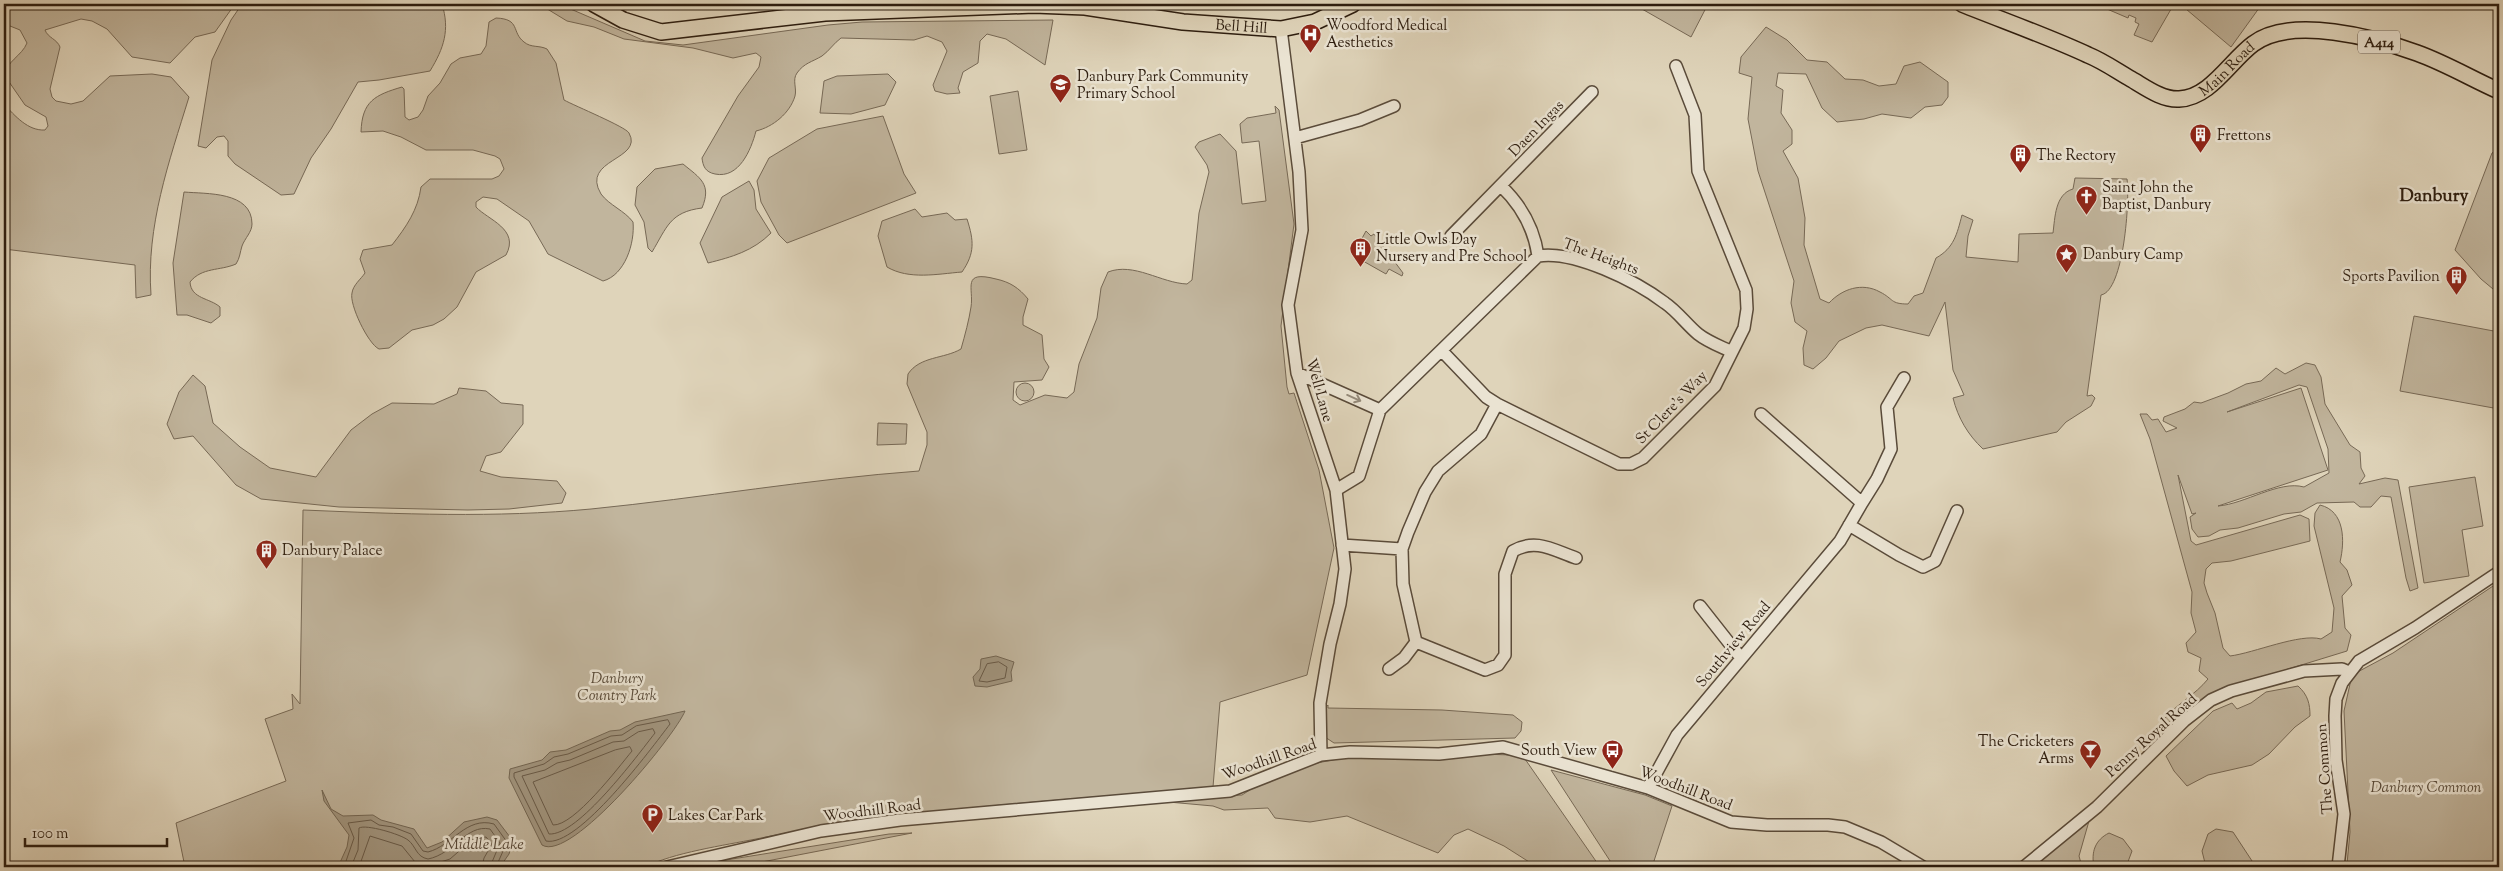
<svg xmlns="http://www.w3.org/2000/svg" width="2503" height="871" font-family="'Sorts Mill Goudy',serif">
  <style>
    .green { fill: #c1b59d; stroke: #776956; fill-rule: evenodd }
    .water { fill: #a29680; stroke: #736653 }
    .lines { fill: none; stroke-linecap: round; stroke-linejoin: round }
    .shore { stroke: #685a48; stroke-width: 1 }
    .minor-casing { stroke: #5a4b3a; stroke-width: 14 }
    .major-casing { stroke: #2d1d0f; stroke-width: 18 }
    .minor { stroke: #eae3d2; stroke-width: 11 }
    .major { stroke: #dfd4ba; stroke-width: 15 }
    .oneway { stroke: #958a7a }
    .labels { text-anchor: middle; stroke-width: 5; stroke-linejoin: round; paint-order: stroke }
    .shield { fill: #eae3d2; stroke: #66584a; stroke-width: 1 }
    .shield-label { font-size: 14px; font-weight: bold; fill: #2d1d0f }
    .poi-label { font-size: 15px; fill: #2d1d0f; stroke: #eae3d2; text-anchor: start }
    .street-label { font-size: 15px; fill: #2d1d0f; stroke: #eae3d2 }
    .park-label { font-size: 15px; font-style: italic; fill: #594b3a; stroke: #eae3d2 }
    .water-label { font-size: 16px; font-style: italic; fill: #564737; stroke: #eae3d2 }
    .quarter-label { font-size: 18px; font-weight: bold; fill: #2d1d0f; stroke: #eae3d2 }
  </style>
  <rect width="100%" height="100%" fill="#dfd4ba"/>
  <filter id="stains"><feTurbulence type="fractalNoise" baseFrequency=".004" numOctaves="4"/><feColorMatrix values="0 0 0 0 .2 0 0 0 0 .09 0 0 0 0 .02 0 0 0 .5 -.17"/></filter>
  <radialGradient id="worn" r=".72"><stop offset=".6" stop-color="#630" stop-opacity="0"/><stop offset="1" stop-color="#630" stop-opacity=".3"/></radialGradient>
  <!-- green -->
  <path class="green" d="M4,4H235L215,32L195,37L170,63L132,57L107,29L92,21L81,19L45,30C48,38 57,39 60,47L50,89L52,97L56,101L71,104L83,101L110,76L152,74L171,77L189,97C169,162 146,226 151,295L136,298L135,265L4,249V104C15,116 28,131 45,130L48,126L46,117L25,105L5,76C5,62 22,56 27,43L20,30L10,26L4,30Z
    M242,4H442C450,30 444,48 430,71L379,80L358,82L331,129L311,158L294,194L281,195L235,164L228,156V141L224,136L217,137L206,148L198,146L212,60L231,20Z
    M517,4H559L645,41L683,45L828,25L862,22L1053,20L1045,65L1006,39L987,34L980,41L978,63L963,72L958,88L960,93L947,94L935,91L933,85L947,51L942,42L927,36L914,40L841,38C834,43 829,51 822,56C812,62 804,63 797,73C792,80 797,88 795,96C790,113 773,127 756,131C751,150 739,179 715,174C705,172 703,166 702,158L738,96L759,67L761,57L756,53L733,58L693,48L624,39L594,27L567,21L544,7H523Z
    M1636,4H1708L1691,37L1635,5Z
    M2108,4H2174L2152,42L2134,35L2139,24L2135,22L2136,18L2129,15L2128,18L2107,9Z
    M2180,4H2262L2231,47Z
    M496,18C521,19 511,32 524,42C531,48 539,45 547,49L556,63L564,100C575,106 626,127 629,133C644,160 580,159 601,194C609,205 625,211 633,222C635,243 625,275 603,281L548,254L529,221L497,199L483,197L476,202V207C488,220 520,229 506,255L476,272L457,307L444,319L433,325L412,330L389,348L379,349C368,344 349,304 352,293C353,285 361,279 365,273L360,259L363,250L392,245C406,227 418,210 421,187L430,179H492L499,176L504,169L500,159L495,156L473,150H426L401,137L383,131L361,132C362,101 375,95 402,87L404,89L405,117L409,120L418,117L423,110L428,96L440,83L451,64L460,58L481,54L486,46L489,22Z
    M1766,27L1787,40L1807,60L1827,62L1845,79L1863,80L1879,86L1896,84L1904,66L1920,62L1948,82V97L1942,105L1925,107L1911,118L1882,114L1864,119L1837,122L1822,108L1806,74L1778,73L1776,86L1783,90L1781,113L1792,130V144L1783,151L1798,178L1805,218L1804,245L1820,299L1829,303C1842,289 1862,282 1880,292C1894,299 1890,304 1908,304L1914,296L1923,293L1936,258C1954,248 1957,234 1962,215L1973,220L1968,236L1966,257L2018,262L2019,234L2053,233C2055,218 2055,194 2073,189L2075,178L2127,179C2130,199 2124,291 2101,295L2087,396L2092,395L2095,398L2091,406L2066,422L2057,432L1983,449C1968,435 1958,418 1953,398L1964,395L1953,370L1945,302L1929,336L1882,325L1866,328L1839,341L1826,358L1813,369L1804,365L1803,348L1807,331L1795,322L1791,303L1794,281L1758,171L1748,119L1752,77L1739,73L1741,57Z
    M888,74L896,82L885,105L851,114L820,113L824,81L837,76Z
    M1018,91L1027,150L999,154L990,96Z
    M1275,106L1279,110L1294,224L1281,326L1287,387L1289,394L1294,393L1319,470L1334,548L1307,675L1220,702L1213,787C1060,801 906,808 756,839C726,845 671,853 646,867H185L176,823L286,781L265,719L293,709L292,694L300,704L303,510C399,514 496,518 591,509C701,498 810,479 919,471L927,445V432L907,384L908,374C920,356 944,359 961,349C965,335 969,320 971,307C974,288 961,270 996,279C1010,282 1019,288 1028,299L1023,317V325L1042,335L1044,359L1049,367L1042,380L1014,382L1013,400L1020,405L1045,395L1067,398L1074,392L1079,364L1097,318L1101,288L1108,272C1134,262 1161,283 1187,284L1192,280L1199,213L1209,172L1207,165L1195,147L1199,142L1220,134L1236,151L1242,204L1266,201L1259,141L1242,143L1240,124L1247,118L1276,113Z
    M883,116L904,174L916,193L787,243L779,235L761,202L757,181L769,158L817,129Z
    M2499,149V294L2481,279L2455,250L2492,153Z
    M683,164C700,178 712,184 702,208C670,212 667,227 652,252L648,248L644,222L635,205L637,187L655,169Z
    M749,181L754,190L756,209L771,233C753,251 732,257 708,263L700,243L722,197Z
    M184,192C206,194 252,191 252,224C252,232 245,238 242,246C240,252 240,258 236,264C220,271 202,267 190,282C191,299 210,298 220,307V316L211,323L187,315H177L173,263Z
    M915,209L922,217L947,213L955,220L967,219C974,241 975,253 962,272C937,274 909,280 887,267L878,236L882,221Z
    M1366,231L1371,236L1374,234L1403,273L1402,276L1389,269L1386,274L1363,261L1364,258L1357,254L1355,256L1353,255Z
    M2414,316L2499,332V409L2400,391Z
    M2306,363L2315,365L2321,377L2325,404L2350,445L2360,452L2361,468L2365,476L2359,484L2385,478L2398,480L2418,588L2410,591L2406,578L2391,497L2381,496L2371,507H2360L2354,502L2317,503L2301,512L2284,514L2238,528L2220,530L2209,536L2198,537L2192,529L2190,517L2196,513L2192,514L2178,475L2191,541L2196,545L2300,515L2309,519L2310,541L2231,561L2212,563L2206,569L2204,583L2207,593L2215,613L2223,648L2230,656C2254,653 2300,633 2321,639L2332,632L2334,608L2314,526L2315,513L2320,505C2345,511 2345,541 2340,562L2347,570L2352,585L2342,596L2345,628L2351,635L2347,651L2220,690L2168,723L2164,719C2177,704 2195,695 2208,679L2199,671L2201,658L2188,652L2186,643L2196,632L2191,613L2192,592L2150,439L2140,414H2147L2152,420L2158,419L2166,432L2177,428L2163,421L2164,417L2185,409L2194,402L2201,403L2228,393L2246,384L2261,381L2276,368L2285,374ZM2299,385L2307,387L2328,449L2329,473L2304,487C2279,480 2245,504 2218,506L2328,470L2301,388L2227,412Z
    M193,375L205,386L213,423L240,447L270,468L316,477L351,430L372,414L392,403L434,404L457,394L459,388L486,391L501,403L523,405V424L501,452L486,456L480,471L501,477L557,481L566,493L562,503L509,509L468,510L339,507L261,499L236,485L193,436L174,439L167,424L179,392Z
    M1016 392a9 9 0 1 1 18 0a9 9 0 1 1-18 0Z
    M878,423L907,424L906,444L877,445Z
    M2475,477L2483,526L2462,530L2469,576L2424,583L2409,487Z
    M2499,582V867H2336L2347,864L2350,832L2344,711L2352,675L2393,653Z
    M2298,686C2308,695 2310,704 2310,716L2295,727L2269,754L2252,765L2208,775L2187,786L2174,771L2166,756L2213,711L2232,703L2237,709L2251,703L2266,692Z
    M1328,705V708L1442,710L1513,715L1522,722L1521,731L1515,738L1334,743L1325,737V708Z
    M1482,754L1511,755L1525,759L1600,867H1537L1504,846L1468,829L1454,835L1438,853L1347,816L1310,822L1275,818L1268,808L1224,810L1213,806L1135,799L1242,795L1259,784L1317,763L1348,757Z
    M1551,770L1645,795L1672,806L1652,867H1614Z
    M2089,821L2079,856L2082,867H2030Z
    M2216,829L2233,832L2256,867H2206L2202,851L2208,834Z
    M912,833L736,867H682L889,834Z
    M2109,833L2123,839L2132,851L2126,867H2094C2091,852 2095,840 2109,833Z"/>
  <!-- water -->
  <path class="water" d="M996,656L1014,662L1011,672L1012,681L987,687L975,686L973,677L980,669L981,659Z
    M685,711C675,736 571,863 542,845L509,778L510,769L542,760L550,752L566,750L610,731L620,730L635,722Z
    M322,790L331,809L343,816L373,815L381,820L414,829L427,848L442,842L464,822L487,817L497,820L513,841L509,854L500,867H338L347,847L349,835L324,801Z"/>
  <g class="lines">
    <!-- shore -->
    <path class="shore" d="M999,662L1007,667L1005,678L987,682L979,681L987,664Z
      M668,720L670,724C651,749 578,848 546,841L514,777V773L544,764L554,757L568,754L611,736L622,735L636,726Z
      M653,729L655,733C637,756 578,836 549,834L522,776L545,770L557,763L570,760L613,742L624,741L638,732Z
      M630,747L632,751C618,768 574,826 553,825L533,782L615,750Z
      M344,867L354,838L348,823L371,820L379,825L393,827L411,834L423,851L428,852C452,846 466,816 494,824L507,842L496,867
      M351,867L358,850L359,828C366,824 400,834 408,840C416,846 416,857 428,859C454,854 466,824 490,829L500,843L490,867
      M359,867L370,836L402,846L415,862L428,866L450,859L473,839L486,837L492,844L484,858L482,867"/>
    <defs>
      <path id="minor" d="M1281,29L1299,172L1302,230L1288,305L1297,373L1336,490L1345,569L1340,604L1330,644L1320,703L1321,755
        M1295,138L1360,120L1394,106
        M1501,186C1521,205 1534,228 1538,256
        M1451,236L1592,92
        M1442,351L1486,397L1497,404L1619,464H1631L1643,458L1715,386L1744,328L1747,309L1746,290L1698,171L1695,115L1676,66
        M1297,373L1380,410
        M1336,490L1359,476L1380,410L1538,256C1574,250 1636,281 1665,303C1677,311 1687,325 1698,334C1708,342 1722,347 1732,352
        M1862,503L1877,479L1891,449L1887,407L1904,378
        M1849,525L1899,555L1923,567L1935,561L1957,511
        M1342,545L1402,549
        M1700,606L1741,658
        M1416,642L1485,670L1498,665L1505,655V574L1513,551C1536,538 1553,550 1576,558
        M1389,669L1404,658L1416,642L1403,584L1402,549L1408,532L1425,492L1438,471L1481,434L1497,404
        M1648,788L1677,735L1840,541L1862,503L1761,414
        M667,867L821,831L900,820L1230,791L1321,755L1350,752L1439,754L1503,747L1648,788L1731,822L1767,825H1828L1845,827L1881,842L1923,867
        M2024,867L2097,807L2184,721L2211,700L2231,691L2304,671L2342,669L2349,672
        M2338,867L2344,814L2336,760L2335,716L2336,699L2342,683L2359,661L2415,628L2499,572"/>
      <g id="major">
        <path id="s1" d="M594,4L623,20L661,32L825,13L1034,5L1085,7L1183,22L1281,29L1315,22L1353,4"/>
        <path id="s2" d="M1962,4C2004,21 2047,36 2088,55C2103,61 2117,71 2131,79C2145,87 2162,100 2179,99C2210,98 2230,61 2253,44C2291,15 2376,38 2417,53C2445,63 2472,79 2499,91"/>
      </g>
    </defs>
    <!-- minor casing -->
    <use href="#minor" class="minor-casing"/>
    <!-- major casing -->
    <use href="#major" class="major-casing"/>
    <!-- minor -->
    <use href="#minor" class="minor"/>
    <!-- major -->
    <use href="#major" class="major"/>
  </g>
  <!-- one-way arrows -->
  <defs><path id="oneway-shaft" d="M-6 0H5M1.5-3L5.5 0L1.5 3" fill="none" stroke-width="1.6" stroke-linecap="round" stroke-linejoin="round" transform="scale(1.25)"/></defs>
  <use class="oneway" href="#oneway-shaft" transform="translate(1354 398) rotate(24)"/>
  <!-- icons -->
  <defs>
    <symbol id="hospital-pin" viewBox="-11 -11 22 30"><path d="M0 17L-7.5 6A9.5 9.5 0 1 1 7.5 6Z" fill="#8f2418" stroke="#eae3d2"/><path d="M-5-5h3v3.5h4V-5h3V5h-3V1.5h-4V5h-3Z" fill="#fff"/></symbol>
    <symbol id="school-pin" viewBox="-11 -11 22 30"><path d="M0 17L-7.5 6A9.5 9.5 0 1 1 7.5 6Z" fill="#8f2418" stroke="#eae3d2"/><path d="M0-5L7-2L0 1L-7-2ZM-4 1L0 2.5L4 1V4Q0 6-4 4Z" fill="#fff"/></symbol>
    <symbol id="building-pin" viewBox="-11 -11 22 30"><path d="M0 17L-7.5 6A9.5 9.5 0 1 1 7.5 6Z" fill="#8f2418" stroke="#eae3d2"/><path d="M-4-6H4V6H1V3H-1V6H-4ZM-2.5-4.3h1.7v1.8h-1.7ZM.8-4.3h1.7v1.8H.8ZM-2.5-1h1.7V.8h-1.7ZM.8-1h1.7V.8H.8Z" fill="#fff"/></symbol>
    <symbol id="church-pin" viewBox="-11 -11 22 30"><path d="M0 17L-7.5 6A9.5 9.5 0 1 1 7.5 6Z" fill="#8f2418" stroke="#eae3d2"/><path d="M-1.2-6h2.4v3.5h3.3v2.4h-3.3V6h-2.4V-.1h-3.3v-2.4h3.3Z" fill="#fff"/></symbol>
    <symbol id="sight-pin" viewBox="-11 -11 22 30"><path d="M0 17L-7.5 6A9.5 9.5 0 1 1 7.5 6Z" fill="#8f2418" stroke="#eae3d2"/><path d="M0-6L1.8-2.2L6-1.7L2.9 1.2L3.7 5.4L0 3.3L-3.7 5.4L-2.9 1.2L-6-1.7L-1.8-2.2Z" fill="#fff"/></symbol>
    <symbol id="bus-pin" viewBox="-11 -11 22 30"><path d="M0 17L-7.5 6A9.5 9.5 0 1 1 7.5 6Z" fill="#8f2418" stroke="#eae3d2"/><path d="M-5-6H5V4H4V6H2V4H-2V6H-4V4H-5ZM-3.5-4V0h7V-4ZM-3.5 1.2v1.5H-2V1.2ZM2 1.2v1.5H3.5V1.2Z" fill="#fff"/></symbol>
    <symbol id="bar-pin" viewBox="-11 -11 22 30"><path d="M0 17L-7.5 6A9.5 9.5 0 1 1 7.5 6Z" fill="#8f2418" stroke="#eae3d2"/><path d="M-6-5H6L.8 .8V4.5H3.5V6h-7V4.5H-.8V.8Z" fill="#fff"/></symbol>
    <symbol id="parking-pin" viewBox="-11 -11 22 30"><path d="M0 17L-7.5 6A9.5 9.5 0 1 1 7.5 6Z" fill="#8f2418" stroke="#eae3d2"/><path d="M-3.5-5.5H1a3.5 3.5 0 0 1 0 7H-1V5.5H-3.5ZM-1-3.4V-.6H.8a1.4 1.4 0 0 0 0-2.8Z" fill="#fff"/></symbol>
  </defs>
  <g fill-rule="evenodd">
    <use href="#hospital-pin" x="1298" y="22" width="25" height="34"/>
    <use href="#school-pin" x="1048" y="72" width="25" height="34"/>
    <use href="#building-pin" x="2188" y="122" width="25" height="34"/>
    <use href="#building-pin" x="2008" y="142" width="25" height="34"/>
    <use href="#church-pin" x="2074" y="184" width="25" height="34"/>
    <use href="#building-pin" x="1348" y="236" width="25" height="34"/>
    <use href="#sight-pin" x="2054" y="242" width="25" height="34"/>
    <use href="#building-pin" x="2444" y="264" width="25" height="34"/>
    <use href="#building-pin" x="254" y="538" width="25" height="34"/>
    <use href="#bus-pin" x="1600" y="738" width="25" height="34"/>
    <use href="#bar-pin" x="2078" y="738" width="25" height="34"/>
    <use href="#parking-pin" x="640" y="802" width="25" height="34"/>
  </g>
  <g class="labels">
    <!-- shield labels -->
    <rect class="shield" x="2358" y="30.5" width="42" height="23" rx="4"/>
    <g class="shield-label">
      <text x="2379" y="47">A414</text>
    </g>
    <!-- poi labels -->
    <g class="poi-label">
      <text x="1326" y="30">Woodford Medical<tspan x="1326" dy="17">Aesthetics</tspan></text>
      <text x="1077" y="81">Danbury Park Community<tspan x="1077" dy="17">Primary School</tspan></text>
      <text x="2217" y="140">Frettons</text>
      <text x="2036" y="160">The Rectory</text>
      <text x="2102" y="192">Saint John the<tspan x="2102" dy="17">Baptist, Danbury</tspan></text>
      <text x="1376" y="244">Little Owls Day<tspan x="1376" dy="17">Nursery and Pre School</tspan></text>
      <text x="2083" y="259">Danbury Camp</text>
      <text x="2440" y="281" text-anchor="end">Sports Pavilion</text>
      <text x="282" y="555">Danbury Palace</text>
      <text x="2074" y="746" text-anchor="end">The Cricketers<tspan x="2074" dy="17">Arms</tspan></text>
      <text x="1597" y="755" text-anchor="end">South View</text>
      <text x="668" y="820">Lakes Car Park</text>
    </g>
    <!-- street labels -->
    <g class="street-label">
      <text dy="5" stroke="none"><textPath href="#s1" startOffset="656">Bell Hill</textPath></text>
      <text dy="5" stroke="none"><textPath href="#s2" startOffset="296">Main Road</textPath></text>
      <text transform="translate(1536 128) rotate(-46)" y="5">Daen Ingas</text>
      <text transform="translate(1601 256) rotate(20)" y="5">The Heights</text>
      <text transform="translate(1320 390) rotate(74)" y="5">Well Lane</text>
      <text transform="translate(1671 407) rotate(-46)" y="5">St Clere's Way</text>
      <text transform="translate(1733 644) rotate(-50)" y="5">Southview Road</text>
      <text transform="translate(2151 735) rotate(-42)" y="5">Penny Royal Road</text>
      <text transform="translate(1269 759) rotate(-19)" y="5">Woodhill Road</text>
      <text transform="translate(2324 769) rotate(-94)" y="5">The Common</text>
      <text transform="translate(1686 788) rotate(21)" y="5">Woodhill Road</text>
      <text transform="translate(872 810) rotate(-7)" y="5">Woodhill Road</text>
    </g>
    <!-- park labels -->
    <g class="park-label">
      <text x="617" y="683">Danbury<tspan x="617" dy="17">Country Park</tspan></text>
      <text x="2426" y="792">Danbury Common</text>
    </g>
    <!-- water labels -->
    <g class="water-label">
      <text x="484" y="849">Middle Lake</text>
    </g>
    <!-- quarter labels -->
    <g class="quarter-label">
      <text x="2434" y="201">Danbury</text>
    </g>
  </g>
  <!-- margin -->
  <rect width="2503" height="871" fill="none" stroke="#dfd4ba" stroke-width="20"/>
  <rect x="5" y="5" width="2493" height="861" fill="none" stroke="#2d1d0f" stroke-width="2.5"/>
  <rect x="10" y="10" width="2483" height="851" fill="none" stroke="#2d1d0f"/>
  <!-- scale -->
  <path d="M25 838v8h142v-8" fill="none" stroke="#2d1d0f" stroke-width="2.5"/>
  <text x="32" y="838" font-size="15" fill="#2d1d0f" stroke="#eae3d2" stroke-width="4" paint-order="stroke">100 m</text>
  <rect width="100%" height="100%" filter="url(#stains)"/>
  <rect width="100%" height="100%" fill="url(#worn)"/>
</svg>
